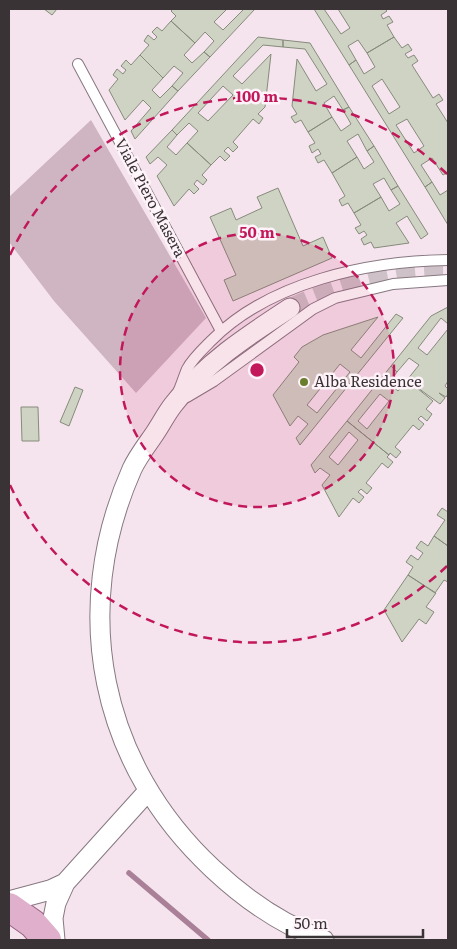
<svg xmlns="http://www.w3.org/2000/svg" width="457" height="949" font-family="Literata,serif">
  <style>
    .green { fill: #cfb4c2 }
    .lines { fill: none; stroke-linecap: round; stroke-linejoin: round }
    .stream { stroke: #a98097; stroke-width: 5.5 }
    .building { fill: #ced3c4; stroke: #868b7c; fill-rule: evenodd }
    .minor-tunnel { stroke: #cfc1c8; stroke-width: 19; stroke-dasharray: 19 9; stroke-linecap: butt }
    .service-casing { stroke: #877880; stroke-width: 12 }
    .minor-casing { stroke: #877880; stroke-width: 21 }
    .primary-casing { stroke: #976181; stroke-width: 30 }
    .service { stroke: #fff; stroke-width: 10 }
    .minor { stroke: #fff; stroke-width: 19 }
    .primary { stroke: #dfafcb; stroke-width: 28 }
    .ring { fill: none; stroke: #c2185b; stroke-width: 2.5; stroke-dasharray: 9 6 }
    .poi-dot { fill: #6a7d2d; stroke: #fef3f9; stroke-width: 2 }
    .labels { text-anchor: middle; stroke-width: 5; stroke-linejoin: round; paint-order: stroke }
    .street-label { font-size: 15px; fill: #393336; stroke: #fef3f9 }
    .poi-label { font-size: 15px; fill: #393336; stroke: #fef3f9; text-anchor: start }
    .centre { fill: #c2185b; stroke: #fef3f9; stroke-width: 2.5 }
    .ring-label { font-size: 15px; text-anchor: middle; font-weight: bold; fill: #c2185b; stroke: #fef3f9; stroke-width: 5; stroke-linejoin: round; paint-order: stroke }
  </style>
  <rect width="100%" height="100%" fill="#f5e4ed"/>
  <!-- green -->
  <path class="green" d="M91,120L206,318L136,393L54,301L9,242V197Z"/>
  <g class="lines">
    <!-- stream -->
    <path class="stream" d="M129,873L208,940"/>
  </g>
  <!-- building -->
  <path class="building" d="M44,9H57L52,15Z
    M173,9H227L214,22L223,30L244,9H255L210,57L204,52L214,41L205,32L195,43L171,21L176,16L171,11Z
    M314,9H324L341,34L350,28L338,9H385L387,11L381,15L383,19L389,16L393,22L387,25L394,37L367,53L358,40L348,46L356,60L349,65Z
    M171,21L195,43L184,55L192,63L204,52L210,57L178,91L172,86L183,73L174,66L163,78L140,55L149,45L144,41L148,35L154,40L157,37L152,32L157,27L162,31Z
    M258,37L283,40V47L263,45L233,76L242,84L271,54L265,107L258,114L263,118L259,124L253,119L233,142L238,147L233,152L228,147L224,151L230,156L225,161L220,156L211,165L187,143L198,131L189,123L177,135L172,130ZM223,86L233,95L208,121L198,113Z
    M394,37L402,48L408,44L412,50L405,54L408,58L414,55L418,61L412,65L433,98L439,94L443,100L436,104L448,123V172L443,175L432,158L421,165L432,182L425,187L349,65L356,60L364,74L375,67L367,53ZM382,79L400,107L389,114L372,86ZM407,119L424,146L414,153L396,125Z
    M283,40L310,43L349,107L343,110L334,96L324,103L332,117L308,132L301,120L295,123L291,117L297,114L292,106L297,59L316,91L327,84L305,49L283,47Z
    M140,55L163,78L152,90L160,98L172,86L178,91L135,139L131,131L151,108L143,100L125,120L109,90L118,79L113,75L117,69L123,74L126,70L121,66L126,60L131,65Z
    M349,107L374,146L367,151L358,134L347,141L357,157L332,173L324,160L318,163L315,157L321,154L318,149L312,153L309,146L315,143L308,132L332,117L341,131L351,124L343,110Z
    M172,130L177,135L167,147L176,155L187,143L211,165L202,175L207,180L203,185L197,180L194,184L199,189L194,194L189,189L174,206L157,176L167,165L158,157L150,164L146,157Z
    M374,146L398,186L391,190L384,178L373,184L381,197L354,213L348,203L342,206L339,200L345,196L332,173L357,157L364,169L374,162L367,151Z
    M432,182L440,195L448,190V225L425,187Z
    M398,186L428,234L421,239L407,216L396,223L409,243L374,248L371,242L364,245L361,239L367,235L364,231L359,234L355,228L361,225L354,213L381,197L389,211L400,204L391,190Z
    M278,188L303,246L323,237L332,258L233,301L224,280L236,275L210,217L231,208L236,220L262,208L257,197Z
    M448,307V324L441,318L418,348L427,355L448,329V381L445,386L448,389V394L446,397L439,393L445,398L440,404L407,380L419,365L409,358L397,372L391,366L431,316Z
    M396,314L403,318L300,445L296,438L308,424L298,416L290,426L273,395L299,362L294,357L302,347L323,335L378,317L351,350L361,358ZM340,364L350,372L317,413L307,405Z
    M391,366L397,372L389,383L398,391L407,380L433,401L426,409L432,414L427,421L421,416L418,419L424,424L419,430L413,425L395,447L401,452L396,458L390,453L389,455L347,421ZM380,394L389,401L367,429L358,421Z
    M75,387L83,390L69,426L60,422Z
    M21,407H38L39,441H22Z
    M347,421L389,455L387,457L393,462L388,468L382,463L366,483L372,488L367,494L361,489L358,492L364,497L359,503L353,498L339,517L322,485L330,475L320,468L315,473L311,465ZM349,432L358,440L338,465L329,457Z
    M442,508L448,512V546L434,536L445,520L437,515Z
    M434,536L448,546V582L444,580L435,593L408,575L413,567L406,562L411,555L418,560L423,553L416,548L421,541L428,546Z
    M408,575L436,593L426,607L434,612L426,624L419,619L402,642L384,610Z"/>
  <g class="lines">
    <!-- minor-tunnel -->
    <path class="minor-tunnel" d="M290,308C340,285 392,269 448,270"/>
    <defs>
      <path id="service" d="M78,64L221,331
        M179,390C182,383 184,376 187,369C193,358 203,349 212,340C270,282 368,261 448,260
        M187,397L214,381L313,309L335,298L393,284L448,280"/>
      <path id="minor" d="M290,308C247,336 204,364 173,405C166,414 160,426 153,436C146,446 137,458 132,469C69,611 100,764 213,869C246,900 282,925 324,940
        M9,901L50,890L65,883
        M55,940L53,918L56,903L65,883L148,791"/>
      <path id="primary" d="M9,907L33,924L47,940"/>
    </defs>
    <!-- service casing -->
    <use href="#service" class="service-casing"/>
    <!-- minor casing -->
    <use href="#minor" class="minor-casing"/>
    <!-- primary casing -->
    <use href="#primary" class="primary-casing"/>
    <!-- service -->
    <use href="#service" class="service"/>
    <!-- minor -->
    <use href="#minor" class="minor"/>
    <!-- primary -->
    <use href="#primary" class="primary"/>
  </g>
  <!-- distance rings -->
  <circle cx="257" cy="370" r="137" fill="#c2185b" fill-opacity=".12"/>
  <g class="ring">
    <circle cx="257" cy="370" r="137"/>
    <path d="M447 566A273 273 0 0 1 10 485M10 255A273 273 0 0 1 447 174"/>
  </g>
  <!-- markers -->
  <circle class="poi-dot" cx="304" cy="382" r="5"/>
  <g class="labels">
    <!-- street labels -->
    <g class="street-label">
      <text transform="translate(150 198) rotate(62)" y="5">Viale Piero Masera</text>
    </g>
    <!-- poi labels -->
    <g class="poi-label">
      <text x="314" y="387">Alba Residence</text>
    </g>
  </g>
  <circle cx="257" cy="370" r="8" class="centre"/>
  <g class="ring-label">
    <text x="257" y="102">100 m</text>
    <text x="257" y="238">50 m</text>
  </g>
  <!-- border -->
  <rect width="457" height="949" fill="none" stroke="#393336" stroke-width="20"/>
  <!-- scale -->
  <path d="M287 929v8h136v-8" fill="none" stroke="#393336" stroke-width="2.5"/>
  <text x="294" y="929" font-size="15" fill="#393336" stroke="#fef3f9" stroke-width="4" paint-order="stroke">50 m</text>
</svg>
